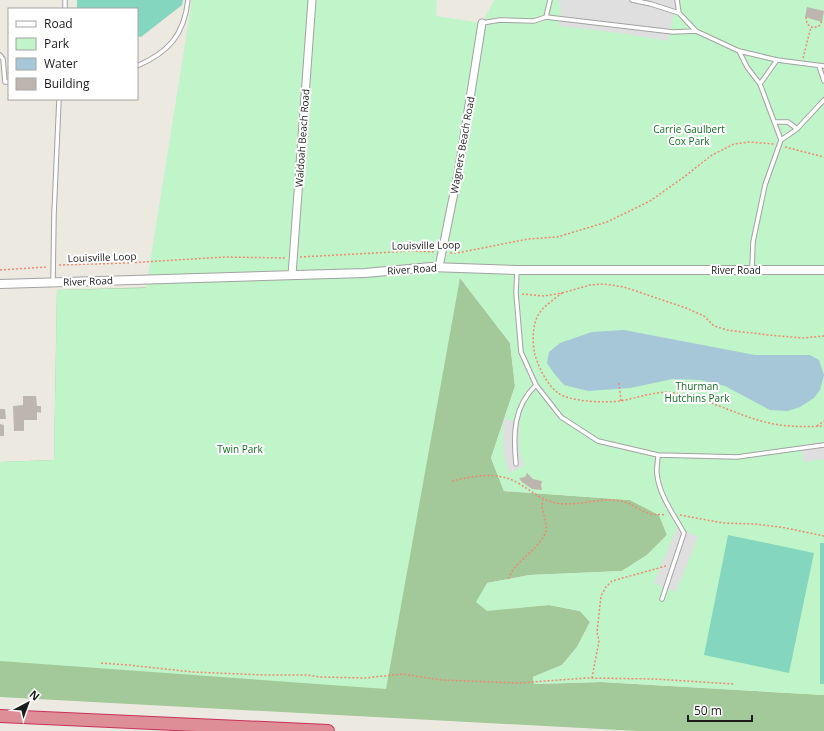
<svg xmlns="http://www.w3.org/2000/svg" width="824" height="731" font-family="'Open Sans',sans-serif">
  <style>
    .forest { fill: #a3c899 }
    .park { fill: #c0f4c9 }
    .pitch { fill: #85d6be }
    .parking { fill: #dfdfdf }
    .water { fill: #a5c7d7 }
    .building { fill: #bcb6af }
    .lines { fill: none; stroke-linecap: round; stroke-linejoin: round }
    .service-casing { stroke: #a2a2a2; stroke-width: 5.5 }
    .minor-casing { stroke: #a2a2a2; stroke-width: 9 }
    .tertiary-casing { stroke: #a2a2a2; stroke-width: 10 }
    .motorway-casing { stroke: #c73157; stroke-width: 14 }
    .path { stroke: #ee8971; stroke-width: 1.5; stroke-dasharray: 2 2; stroke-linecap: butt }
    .service { stroke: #fff; stroke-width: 3.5 }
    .minor { stroke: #fff; stroke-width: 7 }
    .tertiary { stroke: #fff; stroke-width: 8 }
    .motorway { stroke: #de8e96; stroke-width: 12 }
    .labels { text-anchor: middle; stroke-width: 4; stroke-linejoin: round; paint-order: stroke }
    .park-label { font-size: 10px; fill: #146f23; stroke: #fff }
    .street-label { font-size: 10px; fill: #1b1b1b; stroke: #fff }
  </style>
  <rect width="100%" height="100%" fill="#ece9e1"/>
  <!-- forest -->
  <path class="forest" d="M460,278L510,343L515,386L491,458L504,491L630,500L659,515L667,535L647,555L622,571L530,575L487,583V610L549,605L580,611L590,622L577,647L562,665L533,677L534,684L601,682L824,695V731H638L0,697V462L54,460L57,290Z"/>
  <!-- park -->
  <path class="park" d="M192,0H437L436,16L482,23L494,0H824V695L601,682L534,684L533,677L562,665L577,647L590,622L580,611L549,605L487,611L476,602L487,583L530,575L622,571L647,555L667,535L659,515L630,500L504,491L491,458L515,386L510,343L460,278L386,689L0,661V462L54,460L57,290L146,288Z"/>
  <!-- pitch -->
  <path class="pitch" d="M77,0H183L182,5L141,37L137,36V9H77Z
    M728,535L814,553L789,673L704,655Z
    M820,543H824V684H820Z"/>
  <!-- parking -->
  <path class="parking" d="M558,0H681L672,19L669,41L613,32L559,26L561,9Z
    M504,419L520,423L519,437L520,452L524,466L509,473L505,460L503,443Z
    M824,442V459L804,462L800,445Z
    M677,527L698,537L676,592L654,583Z"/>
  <!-- water -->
  <path class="water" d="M624,330L755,355H810L819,360L824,375L820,390L814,398L800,407L788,411L770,410L725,386L700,380L673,379L630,388L588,391L564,385L553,372L547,363L549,352L560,343L592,332Z"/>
  <!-- building -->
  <path class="building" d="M807,7L824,11L822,22L805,17Z
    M23,396H36L37,406H41V413L37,412V420H24V431H14L13,406L23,405Z
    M0,409H5L6,419H0Z
    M0,424L4,425V436H0Z
    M527,473L533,479L542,481L541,485L542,490L532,489L522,482L519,478L525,477Z"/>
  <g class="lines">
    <defs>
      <path id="service" d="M550,0L546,17L673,32L696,31
        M632,0L651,4L679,13L696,31L739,51L777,60L824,66
        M677,0L679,13
        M65,9V0
        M482,23L500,20L534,21L546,17
        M739,51L747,67L760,84L781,140L765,185L753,242L752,270
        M0,55L3,59L5,82H9
        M137,66C169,52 184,35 188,0
        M819,66L824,81
        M760,84L777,60
        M775,122H788L797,129
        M781,140L797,129L824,100
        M517,271L516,293L521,352L536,385L561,417L598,441L658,455L737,457L824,445
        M53,281L54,214L59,99
        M658,455C658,461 656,468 657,474C659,495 674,515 684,533L662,599
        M516,464C513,435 513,407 536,385"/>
      <path id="minor" d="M439,267L459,168L482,23
        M292,275L312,0"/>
      <path id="tertiary" d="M0,284L365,273L431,267L517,270H824"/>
      <path id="motorway" d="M0,716L328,731"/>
    </defs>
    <!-- service casing -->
    <use href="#service" class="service-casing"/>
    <!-- minor casing -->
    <use href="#minor" class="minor-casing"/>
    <!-- tertiary casing -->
    <use href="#tertiary" class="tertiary-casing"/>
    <!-- motorway casing -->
    <use href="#motorway" class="motorway-casing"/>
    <!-- path -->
    <path class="path" d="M806,17L807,24L813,28L819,26L822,21
      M803,58L811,27
      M785,147L824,157
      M450,253H457L528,239L557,237L607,222L650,201L684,177L712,155L734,144L750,142L774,144
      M300,257L413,251L434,252
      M59,265L127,263L225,257L286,258
      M0,270L47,267
      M562,293L590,285L604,284L624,287L686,308L704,316L714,326L727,330L768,335L803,338L824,336
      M522,294L544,296L562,293C555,299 546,304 541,311C532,321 532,342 535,355C539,368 547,385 558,393C570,402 606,403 620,401C638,398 657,390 674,393C704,397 732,413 761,421C782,427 802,427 824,426
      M619,383L621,401
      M817,426L824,421
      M452,481C473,476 498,471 518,483C532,491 539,499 556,503C577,507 599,497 620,501C631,502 639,511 651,514C655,515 661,514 666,515
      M680,515L723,523L755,524L786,528L824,536
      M509,579C511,565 536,551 544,536C551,523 539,512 543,500
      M101,663L128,665L193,672L265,675H307L320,677L365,678L402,674L441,680L518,683L587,678L654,679L734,684
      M592,678L599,641L597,632L601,596L606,587L612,581L666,566"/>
    <!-- service -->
    <use href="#service" class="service"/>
    <!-- minor -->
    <use href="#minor" class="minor"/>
    <!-- tertiary -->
    <use href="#tertiary" class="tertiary"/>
    <!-- motorway -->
    <use href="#motorway" class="motorway"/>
  </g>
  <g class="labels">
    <!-- park labels -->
    <g class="park-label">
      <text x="689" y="133">Carrie Gaulbert<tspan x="689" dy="12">Cox Park</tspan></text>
      <text x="697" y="390">Thurman<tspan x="697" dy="12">Hutchins Park</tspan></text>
      <text x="240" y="453">Twin Park</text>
    </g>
    <!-- street labels -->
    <g class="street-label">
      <text transform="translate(302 138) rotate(-86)" y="4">Waldoah Beach Road</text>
      <text transform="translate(462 145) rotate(-80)" y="4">Wagners Beach Road</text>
      <text transform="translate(426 245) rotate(-1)" y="4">Louisville Loop</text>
      <text transform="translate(102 257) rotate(-2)" y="4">Louisville Loop</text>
      <text transform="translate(412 269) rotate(-4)" y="4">River Road</text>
      <text x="736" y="274">River Road</text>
      <text transform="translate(88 281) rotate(-2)" y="4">River Road</text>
    </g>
  </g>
  <!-- legend -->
  <rect x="8" y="8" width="130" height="92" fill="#ffffff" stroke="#a4a4a4"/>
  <rect x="16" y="21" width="20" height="6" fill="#ffffff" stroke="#a4a4a4"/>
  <text x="44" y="28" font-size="12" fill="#1b1b1b">Road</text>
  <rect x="16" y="38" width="20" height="12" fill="#c0f4c9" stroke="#a4a4a4"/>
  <text x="44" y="48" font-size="12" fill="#1b1b1b">Park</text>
  <rect x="16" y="58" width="20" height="12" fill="#a5c7d7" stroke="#a4a4a4"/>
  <text x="44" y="68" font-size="12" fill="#1b1b1b">Water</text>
  <rect x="16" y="78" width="20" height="12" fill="#bcb6af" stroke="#a4a4a4"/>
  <text x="44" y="88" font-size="12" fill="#1b1b1b">Building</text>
  <!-- north arrow -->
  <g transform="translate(28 703) rotate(41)" stroke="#ffffff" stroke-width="3" paint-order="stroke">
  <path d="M0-3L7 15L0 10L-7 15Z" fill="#1b1b1b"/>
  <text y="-6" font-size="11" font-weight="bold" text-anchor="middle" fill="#1b1b1b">N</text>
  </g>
  <!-- scale -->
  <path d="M688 715v6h64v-6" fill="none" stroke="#1b1b1b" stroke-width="2"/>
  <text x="694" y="715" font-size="12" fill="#1b1b1b" stroke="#ffffff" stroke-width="3" paint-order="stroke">50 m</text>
</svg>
